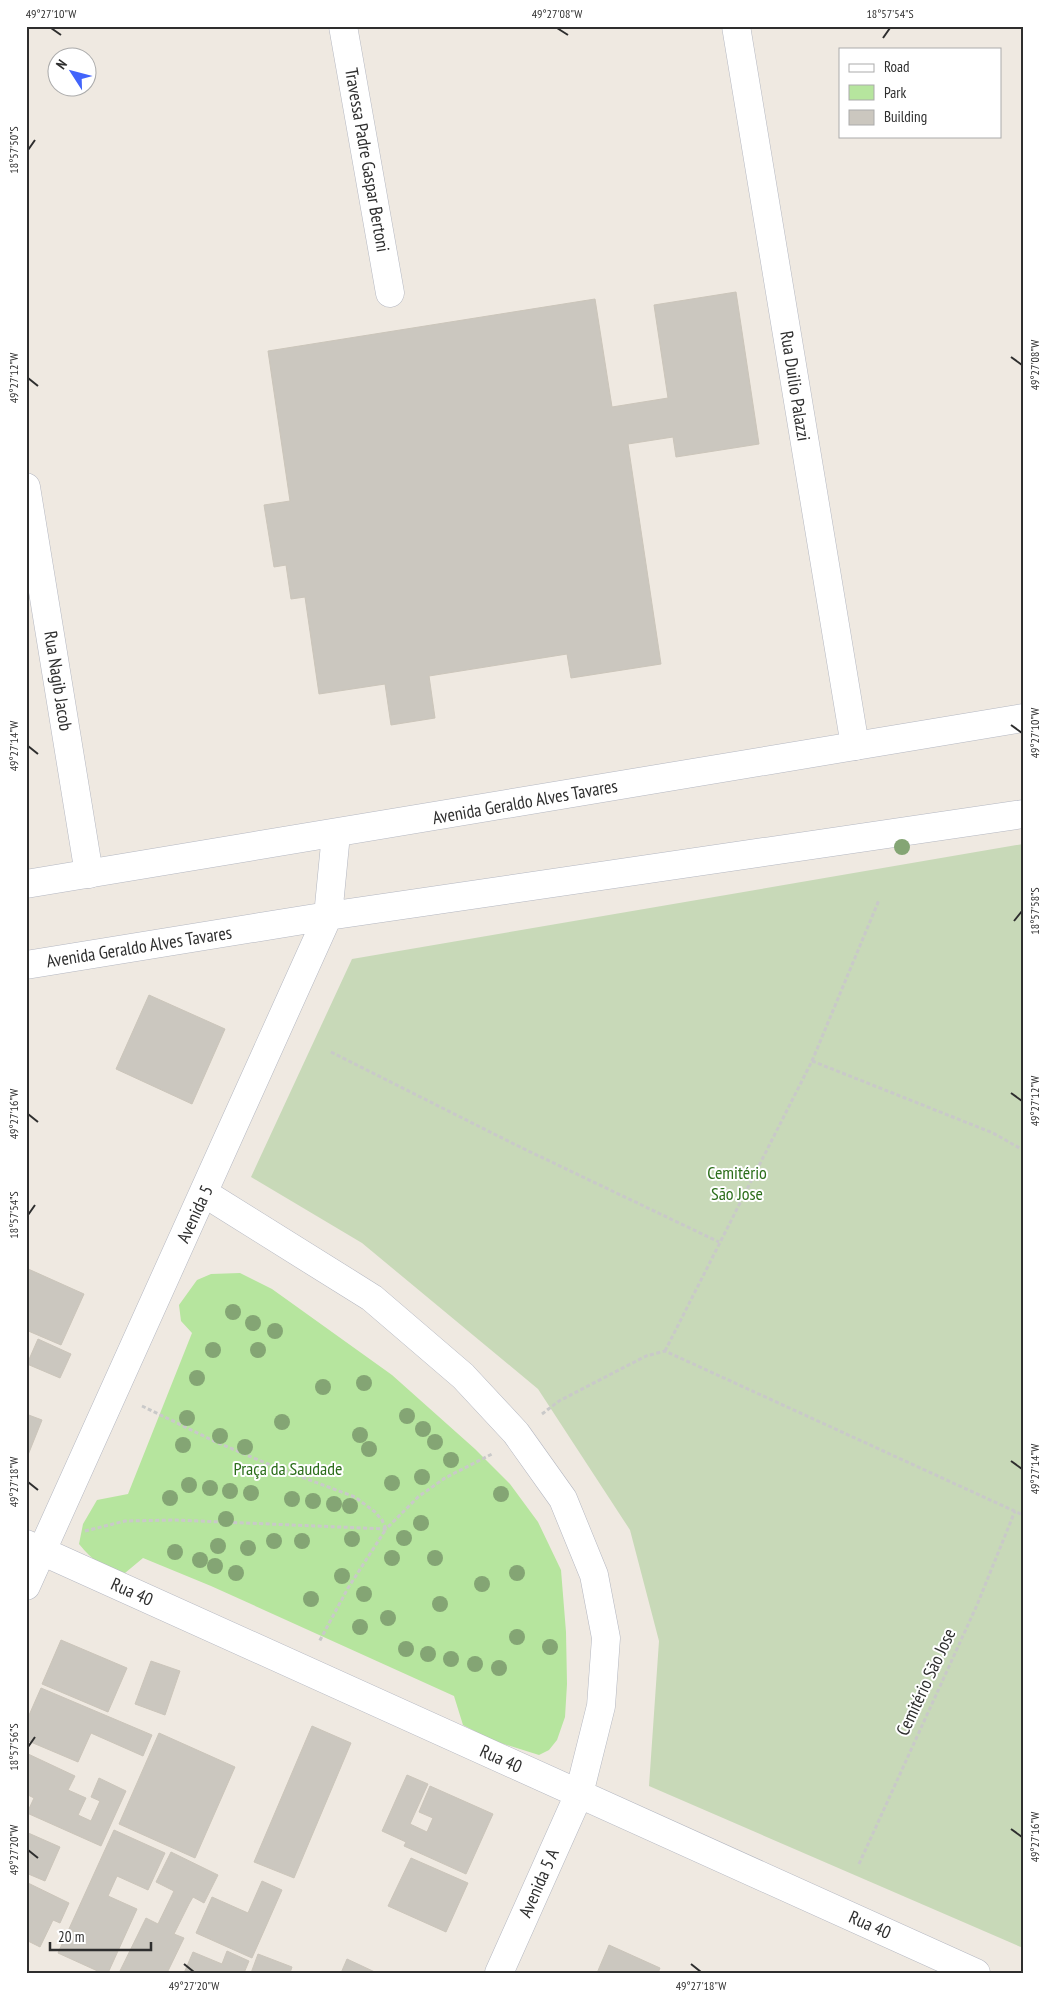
<svg xmlns="http://www.w3.org/2000/svg" width="1049" height="1999" font-family="'PT Sans Narrow',sans-serif">
  <style>
    .green { fill: #b6e59e }
    .cemetery { fill: #c8d9b8 }
    .building { fill: #cbc7bf; stroke: #cbc5ba }
    .lines { fill: none; stroke-linecap: round; stroke-linejoin: round }
    .minor-casing { stroke: #b4b7c1; stroke-width: 29 }
    .tertiary-casing { stroke: #b4b7c1; stroke-width: 29 }
    .path { stroke: #c9c9c9; stroke-width: 3; stroke-dasharray: 4 2.5; stroke-linecap: butt }
    .minor { stroke: #fff; stroke-width: 28 }
    .tertiary { stroke: #fff; stroke-width: 28 }
    .tree { fill: #84a574 }
    .ticks { fill: none; stroke: #2e2e2e; stroke-width: 2 }
    .labels { text-anchor: middle; stroke-width: 4; stroke-linejoin: round; paint-order: stroke }
    .street-label { font-size: 18px; fill: #2e2e2e; stroke: #fff }
    .park-label { font-size: 18px; fill: #2c6e1b; stroke: #fff }
    .neatline { fill: none; stroke: #2e2e2e; stroke-width: 2 }
    .ticks-label { font-size: 12px; text-anchor: middle; fill: #2e2e2e }
  </style>
  <rect width="100%" height="100%" fill="#efe9e1"/>
  <!-- green -->
  <path class="green" d="M240,1273L272,1289L392,1375L475,1449L510,1484L538,1522L561,1570L566,1632L567,1684L565,1717L557,1740L549,1750L539,1755L494,1741L463,1725L454,1696L211,1586L143,1558L125,1573C103,1568 93,1561 79,1544L83,1524L97,1500L128,1494L192,1333L181,1321L179,1305L197,1280L211,1274Z"/>
  <!-- cemetery -->
  <path class="cemetery" d="M1023,844V1948L649,1786L659,1641L630,1530L538,1389L362,1243L251,1177L352,959Z"/>
  <!-- building -->
  <path class="building" d="M736,292L759,444L676,457L673,437L628,444L661,664L571,678L567,654L429,676L435,718L391,725L385,684L319,694L305,597L291,599L286,565L274,567L264,505L290,501L268,351L595,299L612,407L668,398L654,305Z
    M149,995L225,1029L192,1104L116,1069Z
    M26,1268L84,1294L61,1345L26,1330Z
    M38,1339L71,1354L60,1378L27,1364Z
    M26,1414L42,1420L26,1460Z
    M61,1640L127,1668L108,1712L42,1684Z
    M151,1661L180,1671L165,1715L135,1704Z
    M41,1688L152,1735L143,1756L91,1733L78,1762L26,1740V1722Z
    M312,1726L351,1743L294,1878L254,1862Z
    M159,1733L235,1767L195,1858L119,1824Z
    M26,1753L75,1776L68,1790L86,1798L78,1815L91,1821L100,1801L91,1797L99,1778L126,1791L101,1846L27,1813L34,1798L26,1794Z
    M407,1775L428,1784L410,1824L427,1832L433,1818L419,1812L430,1786L493,1814L466,1874L404,1846L406,1842L382,1831Z
    M114,1830L165,1853L148,1890L117,1876L108,1896L137,1909L108,1973H102L58,1953Z
    M26,1832L60,1847L45,1881L26,1873Z
    M171,1852L218,1875L204,1903L193,1897L189,1904L174,1934L184,1938L167,1973H119L146,1918L158,1924L174,1891L156,1882Z
    M411,1858L468,1883L446,1932L388,1906Z
    M262,1881L282,1890L252,1958L196,1933L212,1897L248,1913Z
    M28,1883L69,1903L60,1923L53,1920L40,1947L26,1940V1886Z
    M609,1945L660,1968L658,1973H597Z
    M227,1951L249,1961L244,1973H184L193,1952L222,1964Z
    M258,1954L292,1967L290,1973H251Z
    M347,1959L377,1973H341Z"/>
  <g class="lines">
    <defs>
      <path id="minor" d="M343,26L390,293
        M736,26L855,746
        M26,487L89,874
        M204,1193L372,1298L463,1376L516,1433L563,1499L594,1575L606,1638L601,1706L579,1794L499,1973
        M26,1544L976,1973"/>
      <path id="tertiary" d="M26,884L1023,718
        M26,965L328,916L1023,814
        M26,1586L328,916L336,834"/>
    </defs>
    <!-- minor casing -->
    <use href="#minor" class="minor-casing"/>
    <!-- tertiary casing -->
    <use href="#tertiary" class="tertiary-casing"/>
    <!-- path -->
    <path class="path" d="M331,1052L518,1146L719,1242
      M812,1061L993,1133L1023,1150
      M665,1351L812,1061L879,900
      M142,1406L216,1442L275,1467L355,1497L375,1512L382,1520L386,1529L348,1588L319,1642
      M542,1414L559,1401L646,1356L665,1351L1023,1515
      M85,1531L125,1521L175,1520L386,1529L418,1497L445,1478L492,1454
      M859,1864L977,1605L1015,1511"/>
    <!-- minor -->
    <use href="#minor" class="minor"/>
    <!-- tertiary -->
    <use href="#tertiary" class="tertiary"/>
  </g>
  <!-- trees -->
  <g class="tree">
    <circle cx="902" cy="847" r="8"/>
    <circle cx="233" cy="1312" r="8"/>
    <circle cx="253" cy="1323" r="8"/>
    <circle cx="275" cy="1331" r="8"/>
    <circle cx="213" cy="1350" r="8"/>
    <circle cx="258" cy="1350" r="8"/>
    <circle cx="197" cy="1378" r="8"/>
    <circle cx="364" cy="1383" r="8"/>
    <circle cx="323" cy="1387" r="8"/>
    <circle cx="407" cy="1416" r="8"/>
    <circle cx="187" cy="1418" r="8"/>
    <circle cx="282" cy="1422" r="8"/>
    <circle cx="423" cy="1429" r="8"/>
    <circle cx="360" cy="1435" r="8"/>
    <circle cx="220" cy="1436" r="8"/>
    <circle cx="435" cy="1442" r="8"/>
    <circle cx="183" cy="1445" r="8"/>
    <circle cx="245" cy="1447" r="8"/>
    <circle cx="369" cy="1449" r="8"/>
    <circle cx="451" cy="1460" r="8"/>
    <circle cx="422" cy="1477" r="8"/>
    <circle cx="392" cy="1483" r="8"/>
    <circle cx="189" cy="1485" r="8"/>
    <circle cx="210" cy="1488" r="8"/>
    <circle cx="230" cy="1491" r="8"/>
    <circle cx="251" cy="1493" r="8"/>
    <circle cx="501" cy="1494" r="8"/>
    <circle cx="170" cy="1498" r="8"/>
    <circle cx="292" cy="1499" r="8"/>
    <circle cx="313" cy="1501" r="8"/>
    <circle cx="334" cy="1504" r="8"/>
    <circle cx="350" cy="1506" r="8"/>
    <circle cx="226" cy="1519" r="8"/>
    <circle cx="421" cy="1523" r="8"/>
    <circle cx="404" cy="1538" r="8"/>
    <circle cx="352" cy="1539" r="8"/>
    <circle cx="274" cy="1541" r="8"/>
    <circle cx="302" cy="1541" r="8"/>
    <circle cx="218" cy="1546" r="8"/>
    <circle cx="248" cy="1548" r="8"/>
    <circle cx="175" cy="1552" r="8"/>
    <circle cx="392" cy="1558" r="8"/>
    <circle cx="435" cy="1558" r="8"/>
    <circle cx="200" cy="1560" r="8"/>
    <circle cx="215" cy="1566" r="8"/>
    <circle cx="236" cy="1573" r="8"/>
    <circle cx="517" cy="1573" r="8"/>
    <circle cx="342" cy="1576" r="8"/>
    <circle cx="482" cy="1584" r="8"/>
    <circle cx="364" cy="1594" r="8"/>
    <circle cx="311" cy="1599" r="8"/>
    <circle cx="440" cy="1604" r="8"/>
    <circle cx="388" cy="1618" r="8"/>
    <circle cx="360" cy="1627" r="8"/>
    <circle cx="517" cy="1637" r="8"/>
    <circle cx="550" cy="1647" r="8"/>
    <circle cx="406" cy="1649" r="8"/>
    <circle cx="428" cy="1654" r="8"/>
    <circle cx="451" cy="1659" r="8"/>
    <circle cx="475" cy="1664" r="8"/>
    <circle cx="499" cy="1668" r="8"/>
  </g>
  <!-- ticks -->
  <path class="ticks" d="M51,28L61,35M557,28L568,35M883,38L890,28M28,150L35,140M1011,357L1022,365M28,378L38,386M1011,725L1022,733M28,746L38,754M1014,921L1022,911M1011,1093L1022,1101M28,1114L38,1122M28,1215L35,1205M1011,1461L1022,1469M28,1482L38,1490M28,1747L35,1737M1011,1829L1022,1837M28,1850L38,1858M184,1964L194,1972M691,1964L701,1972"/>
  <g class="labels">
    <!-- street labels -->
    <g class="street-label">
      <text transform="translate(367 160) rotate(80)" y="6">Travessa Padre Gaspar Bertoni</text>
      <text transform="translate(795 386) rotate(81)" y="6">Rua Duilio Palazzi</text>
      <text transform="translate(58 681) rotate(81)" y="6">Rua Nagib Jacob</text>
      <text transform="translate(525 802) rotate(-10)" y="6">Avenida Geraldo Alves Tavares</text>
      <text transform="translate(139 947) rotate(-9)" y="6">Avenida Geraldo Alves Tavares</text>
      <text transform="translate(195 1214) rotate(-65)" y="6">Avenida 5</text>
      <text transform="translate(132 1592) rotate(24)" y="6">Rua 40</text>
      <text transform="translate(926 1682) rotate(-65)" y="6">Cemitério São Jose</text>
      <text transform="translate(501 1759) rotate(24)" y="6">Rua 40</text>
      <text transform="translate(539 1883) rotate(-66)" y="6">Avenida 5 A</text>
      <text transform="translate(870 1925) rotate(24)" y="6">Rua 40</text>
    </g>
    <!-- park labels -->
    <g class="park-label">
      <text x="737" y="1179">Cemitério<tspan x="737" dy="21">São Jose</tspan></text>
      <text x="288" y="1475">Praça da Saudade</text>
    </g>
  </g>
  <!-- border -->
  <rect width="1049" height="1999" fill="none" stroke="#ffffff" stroke-width="55"/>
  <!-- legend -->
  <rect x="839" y="48" width="162" height="90" fill="#ffffff" stroke="#ababab"/>
  <rect x="849" y="64" width="25" height="8" fill="#ffffff" stroke="#ababab"/>
  <text x="884" y="72" font-size="15" fill="#2e2e2e">Road</text>
  <rect x="849" y="85" width="25" height="15" fill="#b6e59e" stroke="#ababab"/>
  <text x="884" y="98" font-size="15" fill="#2e2e2e">Park</text>
  <rect x="849" y="110" width="25" height="15" fill="#cbc7bf" stroke="#ababab"/>
  <text x="884" y="122" font-size="15" fill="#2e2e2e">Building</text>
  <!-- north arrow -->
  <g transform="translate(72 72) rotate(306)"><circle r="24" fill="#ffffff" stroke="#ababab"/>
  <path d="M0-4L9 19L0 12L-9 19Z" fill="#4264fb"/>
  <text y="-8" font-size="14" font-weight="bold" text-anchor="middle" fill="#2e2e2e">N</text>
  </g>
  <!-- scale -->
  <path d="M50 1942v8h101v-8" fill="none" stroke="#2e2e2e" stroke-width="2.5"/>
  <text x="58" y="1942" font-size="15" fill="#2e2e2e" stroke="#ffffff" stroke-width="4" paint-order="stroke">20 m</text>
  <rect x="28" y="28" width="994" height="1944" class="neatline"/>
  <g class="ticks-label">
    <text x="51" y="18">49°27'10"W</text>
    <text x="557" y="18">49°27'08"W</text>
    <text x="890" y="18">18°57'54"S</text>
    <text transform="translate(14 150) rotate(-90)" y="4">18°57'50"S</text>
    <text transform="translate(1035 365) rotate(-90)" y="4">49°27'08"W</text>
    <text transform="translate(14 378) rotate(-90)" y="4">49°27'12"W</text>
    <text transform="translate(1035 733) rotate(-90)" y="4">49°27'10"W</text>
    <text transform="translate(14 746) rotate(-90)" y="4">49°27'14"W</text>
    <text transform="translate(1035 911) rotate(-90)" y="4">18°57'58"S</text>
    <text transform="translate(1035 1101) rotate(-90)" y="4">49°27'12"W</text>
    <text transform="translate(14 1114) rotate(-90)" y="4">49°27'16"W</text>
    <text transform="translate(14 1215) rotate(-90)" y="4">18°57'54"S</text>
    <text transform="translate(1035 1469) rotate(-90)" y="4">49°27'14"W</text>
    <text transform="translate(14 1482) rotate(-90)" y="4">49°27'18"W</text>
    <text transform="translate(14 1747) rotate(-90)" y="4">18°57'56"S</text>
    <text transform="translate(1035 1837) rotate(-90)" y="4">49°27'16"W</text>
    <text transform="translate(14 1850) rotate(-90)" y="4">49°27'20"W</text>
    <text x="194" y="1990">49°27'20"W</text>
    <text x="701" y="1990">49°27'18"W</text>
  </g>
</svg>
